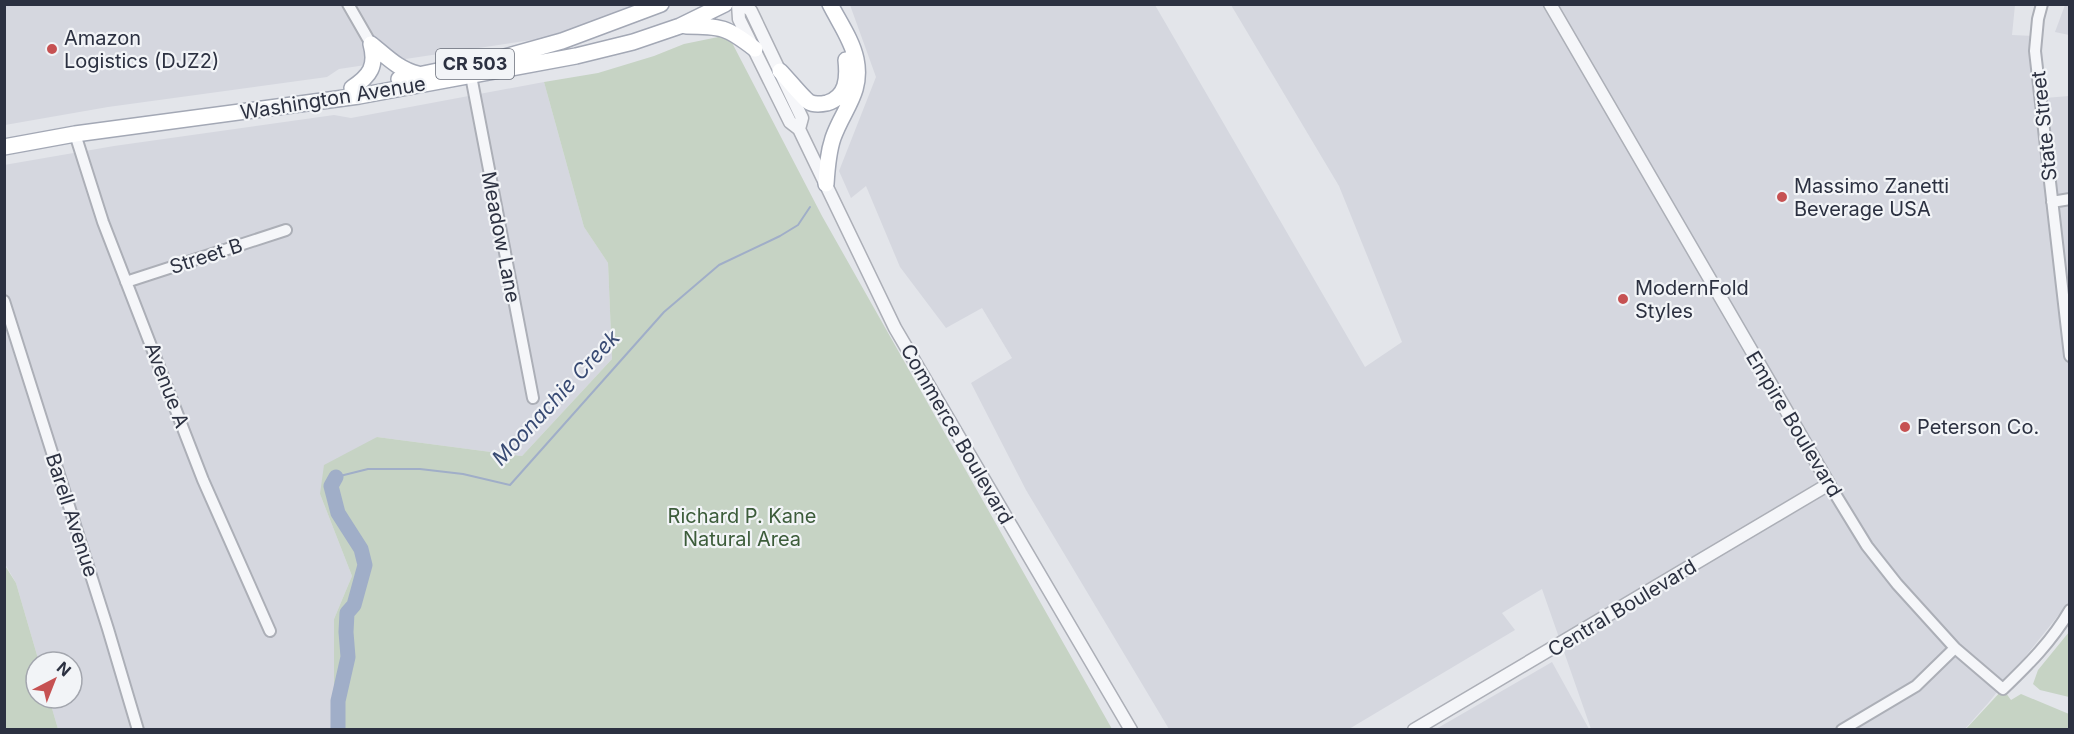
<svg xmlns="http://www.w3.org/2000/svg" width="2074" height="734" font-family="Inter,sans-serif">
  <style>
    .built { fill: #d5d7df }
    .green { fill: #c6d3c4 }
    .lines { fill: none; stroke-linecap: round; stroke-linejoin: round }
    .stream { stroke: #a0aec8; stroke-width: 2 }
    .river { stroke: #a0aec8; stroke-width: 15 }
    .minor-casing { stroke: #acafb7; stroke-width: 14 }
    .tertiary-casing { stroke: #acafb7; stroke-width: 15 }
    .primary-casing { stroke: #a3a8b5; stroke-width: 18 }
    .minor { stroke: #f5f6f9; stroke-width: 10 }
    .tertiary { stroke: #f5f6f9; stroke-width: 12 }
    .primary { stroke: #fff; stroke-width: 15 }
    .poi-dot { fill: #c65152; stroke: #f2f4f7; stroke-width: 2 }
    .labels { text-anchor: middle; stroke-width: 4.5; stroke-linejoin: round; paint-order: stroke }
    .shield { fill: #f2f4f7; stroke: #676c78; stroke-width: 1.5 }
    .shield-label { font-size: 18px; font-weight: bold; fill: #2c3141 }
    .poi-label { font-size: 20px; fill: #2c3141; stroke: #f2f4f7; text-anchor: start }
    .street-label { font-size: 20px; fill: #2c3141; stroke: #f2f4f7 }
    .park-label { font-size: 20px; fill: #3c5c3a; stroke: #f2f4f7 }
    .water-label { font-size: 21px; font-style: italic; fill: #384a73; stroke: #f2f4f7 }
  </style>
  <rect width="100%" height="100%" fill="#e3e5ea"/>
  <!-- built -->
  <path class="built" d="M5,5H645L552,37L339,69L327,77L108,107L5,125Z
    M850,5H1155L1365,367L1402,342L1339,186L1231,5H2015L2012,35L2036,36L2045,98L2069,96V602L1989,702L1965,729H1591L1542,589L1502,613L1515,630L1349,729H1169L1026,490L971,383L1012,358L982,308L946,328L900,267L866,186L851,198L839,171L876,77Z
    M2065,5H2069V35L2055,32Z
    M544,82L584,227L608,263L612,359L522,456L377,437L320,494L352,576L334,619V720L337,729H58L49,698H72V662H39L16,583L5,564L4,165L114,146L334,115L351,118Z
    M1552,662L1589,729H1436Z"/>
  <!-- green -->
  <path class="green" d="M728,35L822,216L1112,729H337L334,720V619L352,576L320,494L324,465L377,437L522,456L612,359L608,263L584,227L544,82L598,73L654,56L684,44Z
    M4,564L16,583L39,662H36V698H49L58,729H5Z
    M2069,632V697L2040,690L2033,684L2038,670Z
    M2003,689L2011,700L2021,694L2069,714V729L1965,730Z"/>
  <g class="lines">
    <!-- stream -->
    <path class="stream" d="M336,477L368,469H420L463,474L510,485L664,312L719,265L780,236L798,225L810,207"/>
    <!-- river -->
    <path class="river" d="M336,477L331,486L338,513L361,549L365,565L354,605L347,613L346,632L348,657L338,701V730"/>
    <defs>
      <path id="minor" d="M348,4L371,44
        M2042,4L2038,19L2035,51L2070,356
        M471,76L533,398
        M75,134L103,222L203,480L270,631
        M2052,202L2070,199
        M126,282L286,230
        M4,301L108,629L138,730
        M1829,484L1867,546L1897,584L1955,648L2003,689C2028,665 2052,641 2070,610
        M1842,730L1916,686L1955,648"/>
      <path id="tertiary" d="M738,4L739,19L790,122L799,129L895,328L1131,730
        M744,4L751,11L802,118L799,129
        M1414,730L1829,484L1550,4"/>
      <path id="primary" d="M686,26C721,26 727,27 755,49
        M371,44C386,56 399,70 418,74
        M780,71C787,78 803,98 809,102C814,105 822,104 827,103C847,97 848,78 846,60
        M399,79L505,57L562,41L661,4
        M352,88C370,76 377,66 371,44
        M4,147L75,134L359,96L576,56L633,42L680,26L725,4
        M826,184C827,168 828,153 833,138C843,109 863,93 856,59C852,40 839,22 830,4"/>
    </defs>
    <!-- minor casing -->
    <use href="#minor" class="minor-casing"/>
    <!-- tertiary casing -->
    <use href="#tertiary" class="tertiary-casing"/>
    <!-- primary casing -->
    <use href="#primary" class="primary-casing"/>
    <!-- minor -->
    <use href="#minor" class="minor"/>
    <!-- tertiary -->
    <use href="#tertiary" class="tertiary"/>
    <!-- primary -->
    <use href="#primary" class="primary"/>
  </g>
  <!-- markers -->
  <g class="poi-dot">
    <circle cx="52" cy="49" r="6"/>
    <circle cx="1782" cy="197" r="6"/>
    <circle cx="1623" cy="299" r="6"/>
    <circle cx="1905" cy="427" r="6"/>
  </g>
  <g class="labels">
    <!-- shield labels -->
    <rect class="shield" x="436" y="49" width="78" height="30" rx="4.5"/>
    <g class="shield-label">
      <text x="475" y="70">CR 503</text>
    </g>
    <!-- poi labels -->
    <g class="poi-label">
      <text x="64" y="45">Amazon<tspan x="64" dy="23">Logistics (DJZ2)</tspan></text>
      <text x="1794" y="193">Massimo Zanetti<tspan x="1794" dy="23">Beverage USA</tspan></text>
      <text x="1635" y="295">ModernFold<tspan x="1635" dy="23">Styles</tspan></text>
      <text x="1917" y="434">Peterson Co.</text>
    </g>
    <!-- street labels -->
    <g class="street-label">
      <text transform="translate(333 98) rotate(-9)" y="7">Washington Avenue</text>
      <text transform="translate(2044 126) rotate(-96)" y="7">State Street</text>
      <text transform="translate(501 237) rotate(79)" y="7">Meadow Lane</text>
      <text transform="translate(206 256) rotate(-18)" y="7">Street B</text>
      <text transform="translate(167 385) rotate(69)" y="7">Avenue A</text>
      <text transform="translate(1794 424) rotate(59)" y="7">Empire Boulevard</text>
      <text transform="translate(957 434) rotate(60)" y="7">Commerce Boulevard</text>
      <text transform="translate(72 515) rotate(72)" y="7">Barell Avenue</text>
      <text transform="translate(1622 608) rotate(-31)" y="7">Central Boulevard</text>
    </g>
    <!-- park labels -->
    <g class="park-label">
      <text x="742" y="523">Richard P. Kane<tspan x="742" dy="23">Natural Area</tspan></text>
    </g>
    <!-- water labels -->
    <g class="water-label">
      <text transform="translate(556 398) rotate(-47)" y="7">Moonachie Creek</text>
    </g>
  </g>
  <!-- border -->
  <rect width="2074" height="734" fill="none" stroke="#2c3141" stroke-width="12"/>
  <!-- north arrow -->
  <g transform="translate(54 680) rotate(42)"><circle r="28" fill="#f2f4f7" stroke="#a3a6ae" stroke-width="1.5"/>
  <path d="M0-4.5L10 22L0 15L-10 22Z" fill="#c65152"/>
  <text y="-9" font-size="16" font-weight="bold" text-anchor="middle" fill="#2c3141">N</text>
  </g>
</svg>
